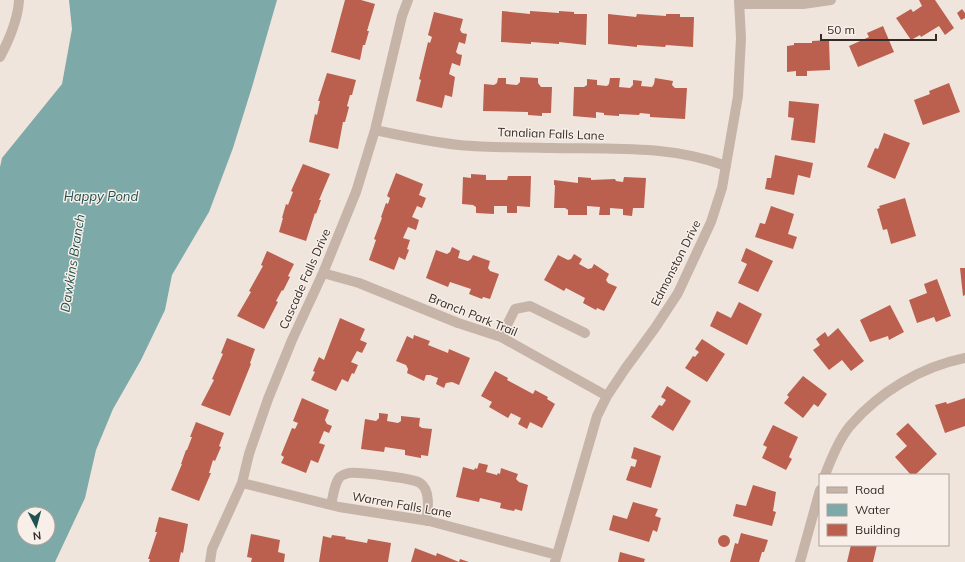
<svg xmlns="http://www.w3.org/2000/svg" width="965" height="562" font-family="Mulish,sans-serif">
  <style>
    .water { fill: #7daaa8; fill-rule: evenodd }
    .building { fill: #bb5f4e }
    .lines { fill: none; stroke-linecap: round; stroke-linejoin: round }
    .minor { stroke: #c7b4a9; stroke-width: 10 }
    .labels { text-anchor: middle; stroke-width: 3; stroke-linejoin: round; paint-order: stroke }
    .street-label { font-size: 12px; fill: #342b28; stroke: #f8efe8 }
    .water-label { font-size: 13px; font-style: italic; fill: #215251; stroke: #f8efe8 }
  </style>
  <rect width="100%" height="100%" fill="#f0e5dc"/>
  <!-- water -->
  <path class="water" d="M69,0H277L252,87L233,148L209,212L172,275L165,310L141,360L113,409L96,450L85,498L55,562H0V167L2,158L62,84L72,29ZM24,514H48V538H24Z"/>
  <!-- building -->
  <path class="building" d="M345,0H361L375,4L367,31H369L365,45H363L360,60L331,52Z
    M919,0H935L954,28L945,35L939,26L921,37L920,35L911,40L896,18L911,9L913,12L922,6Z
    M962,9L965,13V18L961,20L957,13Z
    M502,11L530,14V11L559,13V11L574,12V14H587L586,45L559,42V44L531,42V44L501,42Z
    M434,12L463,19L460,30L462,33L467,34L465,44L459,42L456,52L458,54L462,55L460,66L452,63L449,74L455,77L452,97L445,95L442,108L416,101L421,80L419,79L428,42L430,43L432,37L428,35Z
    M608,14L636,17L637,14L666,16V14H680V17H694L693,47L666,45L665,47L637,45V47L608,44Z
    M883,26L894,52L858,67L849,46L869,37L867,33Z
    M829,40L830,70L807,71V76H796V71L787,72V46L794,45V43H812V41Z
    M327,73L356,80L352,95H350L347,106L349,107L345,122H343L338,149L309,142L315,114L317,115L320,101H318Z
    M520,77L538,78V83L541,87H552L551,113H542V116L528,115V112L483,111L484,84L494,85L497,83L498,78H506V84L517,85L520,82Z
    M610,78H620L619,87L630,88L633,85V80L642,81L641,86L652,87L654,84L655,78L673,81L672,85L675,88H687L685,119L650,117V114L640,113L639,115L619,114V116L604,115V113L596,112V118L573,116L574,87H584L587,85V79L597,80V85L607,86L609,84Z
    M949,83L960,112L923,125L914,100L930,94L929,91Z
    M789,101L819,104L815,143L791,140L794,118L788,117Z
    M884,133L910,143L895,179L867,167L875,148L878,149Z
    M775,155L813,163L810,178L798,175L794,195L765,189L767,178H771Z
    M303,164L330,174L319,200H321L316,214L315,213L306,241L279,232L283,218H282L286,204L288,205L293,192L291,191Z
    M396,173L423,184L419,195L426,198L422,208L417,206L412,217L419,220L416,230L408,227L403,238L410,240L407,249L409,250L405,260L399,257L394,270L369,260L376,240L374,239L382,218L381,217L386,203L388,204L390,198L387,196Z
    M471,174L486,175V180H507L508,176H531L530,207L517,206V213H507V206H494V214L476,213V207L473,205L462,204L463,177L471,178Z
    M578,177L591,178V180L615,179L616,181L623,182L624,177L646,178L644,208H633L632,216L623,215V209L610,208V215H599L600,207L587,206V215H568V210L565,208H554L555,185H554V180L578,183Z
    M905,198L916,236L891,244L887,229L883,230L877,209L880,208L879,206Z
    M771,206L794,214L788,234L797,237L793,249L755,237L760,223L765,224Z
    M452,247L460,251L458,258L468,261L471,259L473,255L490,261L488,268L490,271L499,274L490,299L483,297L482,299L469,294L471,289L450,282L448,287L426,278L436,250L447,254L450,252Z
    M746,248L773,261L758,292L738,283L747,264L741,261Z
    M267,251L294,264L288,276L290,277L283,291L282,290L276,301L278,302L264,329L237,316L251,292L249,291L263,266L261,265Z
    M574,254L582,259L579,264L588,269L592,268L594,264L609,274L606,280L608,283L617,287L604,311L597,308L596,310L583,303L585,298L566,288L564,291L544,280L558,255L568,260L571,259Z
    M960,268H965V295L963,296Z
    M937,279L951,316L936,322L934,317L917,323L909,300L927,293L924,284Z
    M739,302L762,314L747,345L710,326L717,311L731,318Z
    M890,305L904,332L889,340L888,336L870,342L860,320Z
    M340,318L365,329L360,340L367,343L362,353L357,351L351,362L358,365L354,374L352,373L348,382L342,379L336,391L311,380L315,372L313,371L319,357L324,360Z
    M838,328L864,361L851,371L842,360L829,370L813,350L820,345L816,339L825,332L828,337Z
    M414,335L430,341L428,345L448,353L449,349L470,358L459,385L452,382L446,383L444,388L436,384L438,378L430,375H426L424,381L407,373L408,369L406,365L396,361L407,336L413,339Z
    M227,338L255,349L250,363L251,364L230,416L201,405L214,380L212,379L223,354L221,353Z
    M702,339L725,354L707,382L685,368L693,356L695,357L699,352L695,349Z
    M495,371L508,378L507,380L533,394L535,390L548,397L547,399L555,404L542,428L530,422L527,429L518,424L521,418L511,413L508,418L489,407L492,402L481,396Z
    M803,376L827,394L818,407L814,404L803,418L784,403L789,397L787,395Z
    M667,386L691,401L673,431L651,417L659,405L662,406L666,400L661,397Z
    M302,398L329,410L325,420L327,424L332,426L329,433L324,431L319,443L325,445L318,463L311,460L306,473L281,463L284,457L281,455L292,428L295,429L298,423L293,421Z
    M965,398V426L945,433L935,405L946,402L947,404Z
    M379,413L388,414L387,421L398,423L401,421V416L420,418L419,426L422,428L432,429L428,456L421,455V458L405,455V450L385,447L384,452L361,449L365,419L376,421L379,418Z
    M196,422L224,433L219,446L221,447L215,461L213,460L209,473H211L199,501L171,490L182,464H181L186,450H187L192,437H190Z
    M908,423L937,454L915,475H911L895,457L907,446L896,434Z
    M773,425L798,437L789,457L792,459L786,470L762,458L767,447L763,445Z
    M634,447L661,456L651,488L626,480L631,466L635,467L637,460L631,458Z
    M479,463L488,465L486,472L497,475L498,473L500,474L501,468L518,474L516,479L519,482L528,485L522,511L515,509L514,511L500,508L501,503L480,498L479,502L456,497L463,467L474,470L475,468L477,469Z
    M753,485L776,492L773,511L776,512L772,526L733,516L736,504L746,506Z
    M633,502L658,509L655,516L661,518L657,532L653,530L649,542L609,530L613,515L627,519Z
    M159,517L188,524L183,553L181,552L179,562H149L150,559H148L157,532H155Z
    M741,533L768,540L764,552H762L759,562H730L735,543L738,544Z
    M251,534L280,540L278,552L285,554L284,562H251L252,558L247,557Z
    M718 541a6 6 0 1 1 12 0a6 6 0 1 1-12 0Z
    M332,535L346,537L345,539L367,543L368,539L391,543L388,562H319L323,536L331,538Z
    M851,545H877L873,562H847Z
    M415,548L436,556L437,553L459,562L460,559L469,562H411Z
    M620,552L645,559L644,562H618Z"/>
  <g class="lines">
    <!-- minor -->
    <path class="minor" d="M739,4H803L831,0
      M0,57C9,40 18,20 19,0
      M375,130C403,136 431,142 459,145C490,148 521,147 552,148C610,149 671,145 726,166
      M323,273L359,283L458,323L501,337L607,396
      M501,337L515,309L530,306L585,333
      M825,475C831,459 839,439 850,426C879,392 921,367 965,358
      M242,483L339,507L429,521L557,555
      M331,505C333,497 334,485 339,478C341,475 346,474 349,473C359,472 413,478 420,483C431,490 428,510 426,521
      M210,562L212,549L242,483L249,454L268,399L292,340L323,273L356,192L375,130L402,16L408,0
      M555,562L597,416L607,396L625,369L655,328L678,293L711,222L722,188L738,96L741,38L739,0
      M800,562L820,490"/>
  </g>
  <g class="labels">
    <!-- street labels -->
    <g class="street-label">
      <text transform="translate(551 134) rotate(2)" y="4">Tanalian Falls Lane</text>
      <text transform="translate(676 263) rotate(-63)" y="4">Edmonston Drive</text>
      <text transform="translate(305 279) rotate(-66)" y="4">Cascade Falls Drive</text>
      <text transform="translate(473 315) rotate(22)" y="4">Branch Park Trail</text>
      <text transform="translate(402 505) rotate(10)" y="4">Warren Falls Lane</text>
    </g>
    <!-- water labels -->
    <g class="water-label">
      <text x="101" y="201">Happy Pond</text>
      <text transform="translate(72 263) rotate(-81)" y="5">Dawkins Branch</text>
    </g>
  </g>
  <!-- legend -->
  <rect x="819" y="474" width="130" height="72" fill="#f8efe8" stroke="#aaa19b"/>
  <rect x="827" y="487" width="20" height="6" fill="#c7b4a9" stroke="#aaa19b"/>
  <text x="855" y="494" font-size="12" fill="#342b28">Road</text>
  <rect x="827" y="504" width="20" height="12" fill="#7daaa8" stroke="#aaa19b"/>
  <text x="855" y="514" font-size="12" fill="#342b28">Water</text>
  <rect x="827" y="524" width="20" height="12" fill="#bb5f4e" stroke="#aaa19b"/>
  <text x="855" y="534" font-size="12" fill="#342b28">Building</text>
  <!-- north arrow -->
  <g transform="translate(36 526) rotate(174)"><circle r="19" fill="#f8efe8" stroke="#aaa19b"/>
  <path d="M0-3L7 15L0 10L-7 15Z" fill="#215251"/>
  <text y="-6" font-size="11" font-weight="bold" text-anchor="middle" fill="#342b28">N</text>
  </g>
  <!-- scale -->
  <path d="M821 34v6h115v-6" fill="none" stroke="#342b28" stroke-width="2"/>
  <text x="827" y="34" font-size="12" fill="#342b28" stroke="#f8efe8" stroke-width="3" paint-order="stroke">50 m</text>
</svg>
